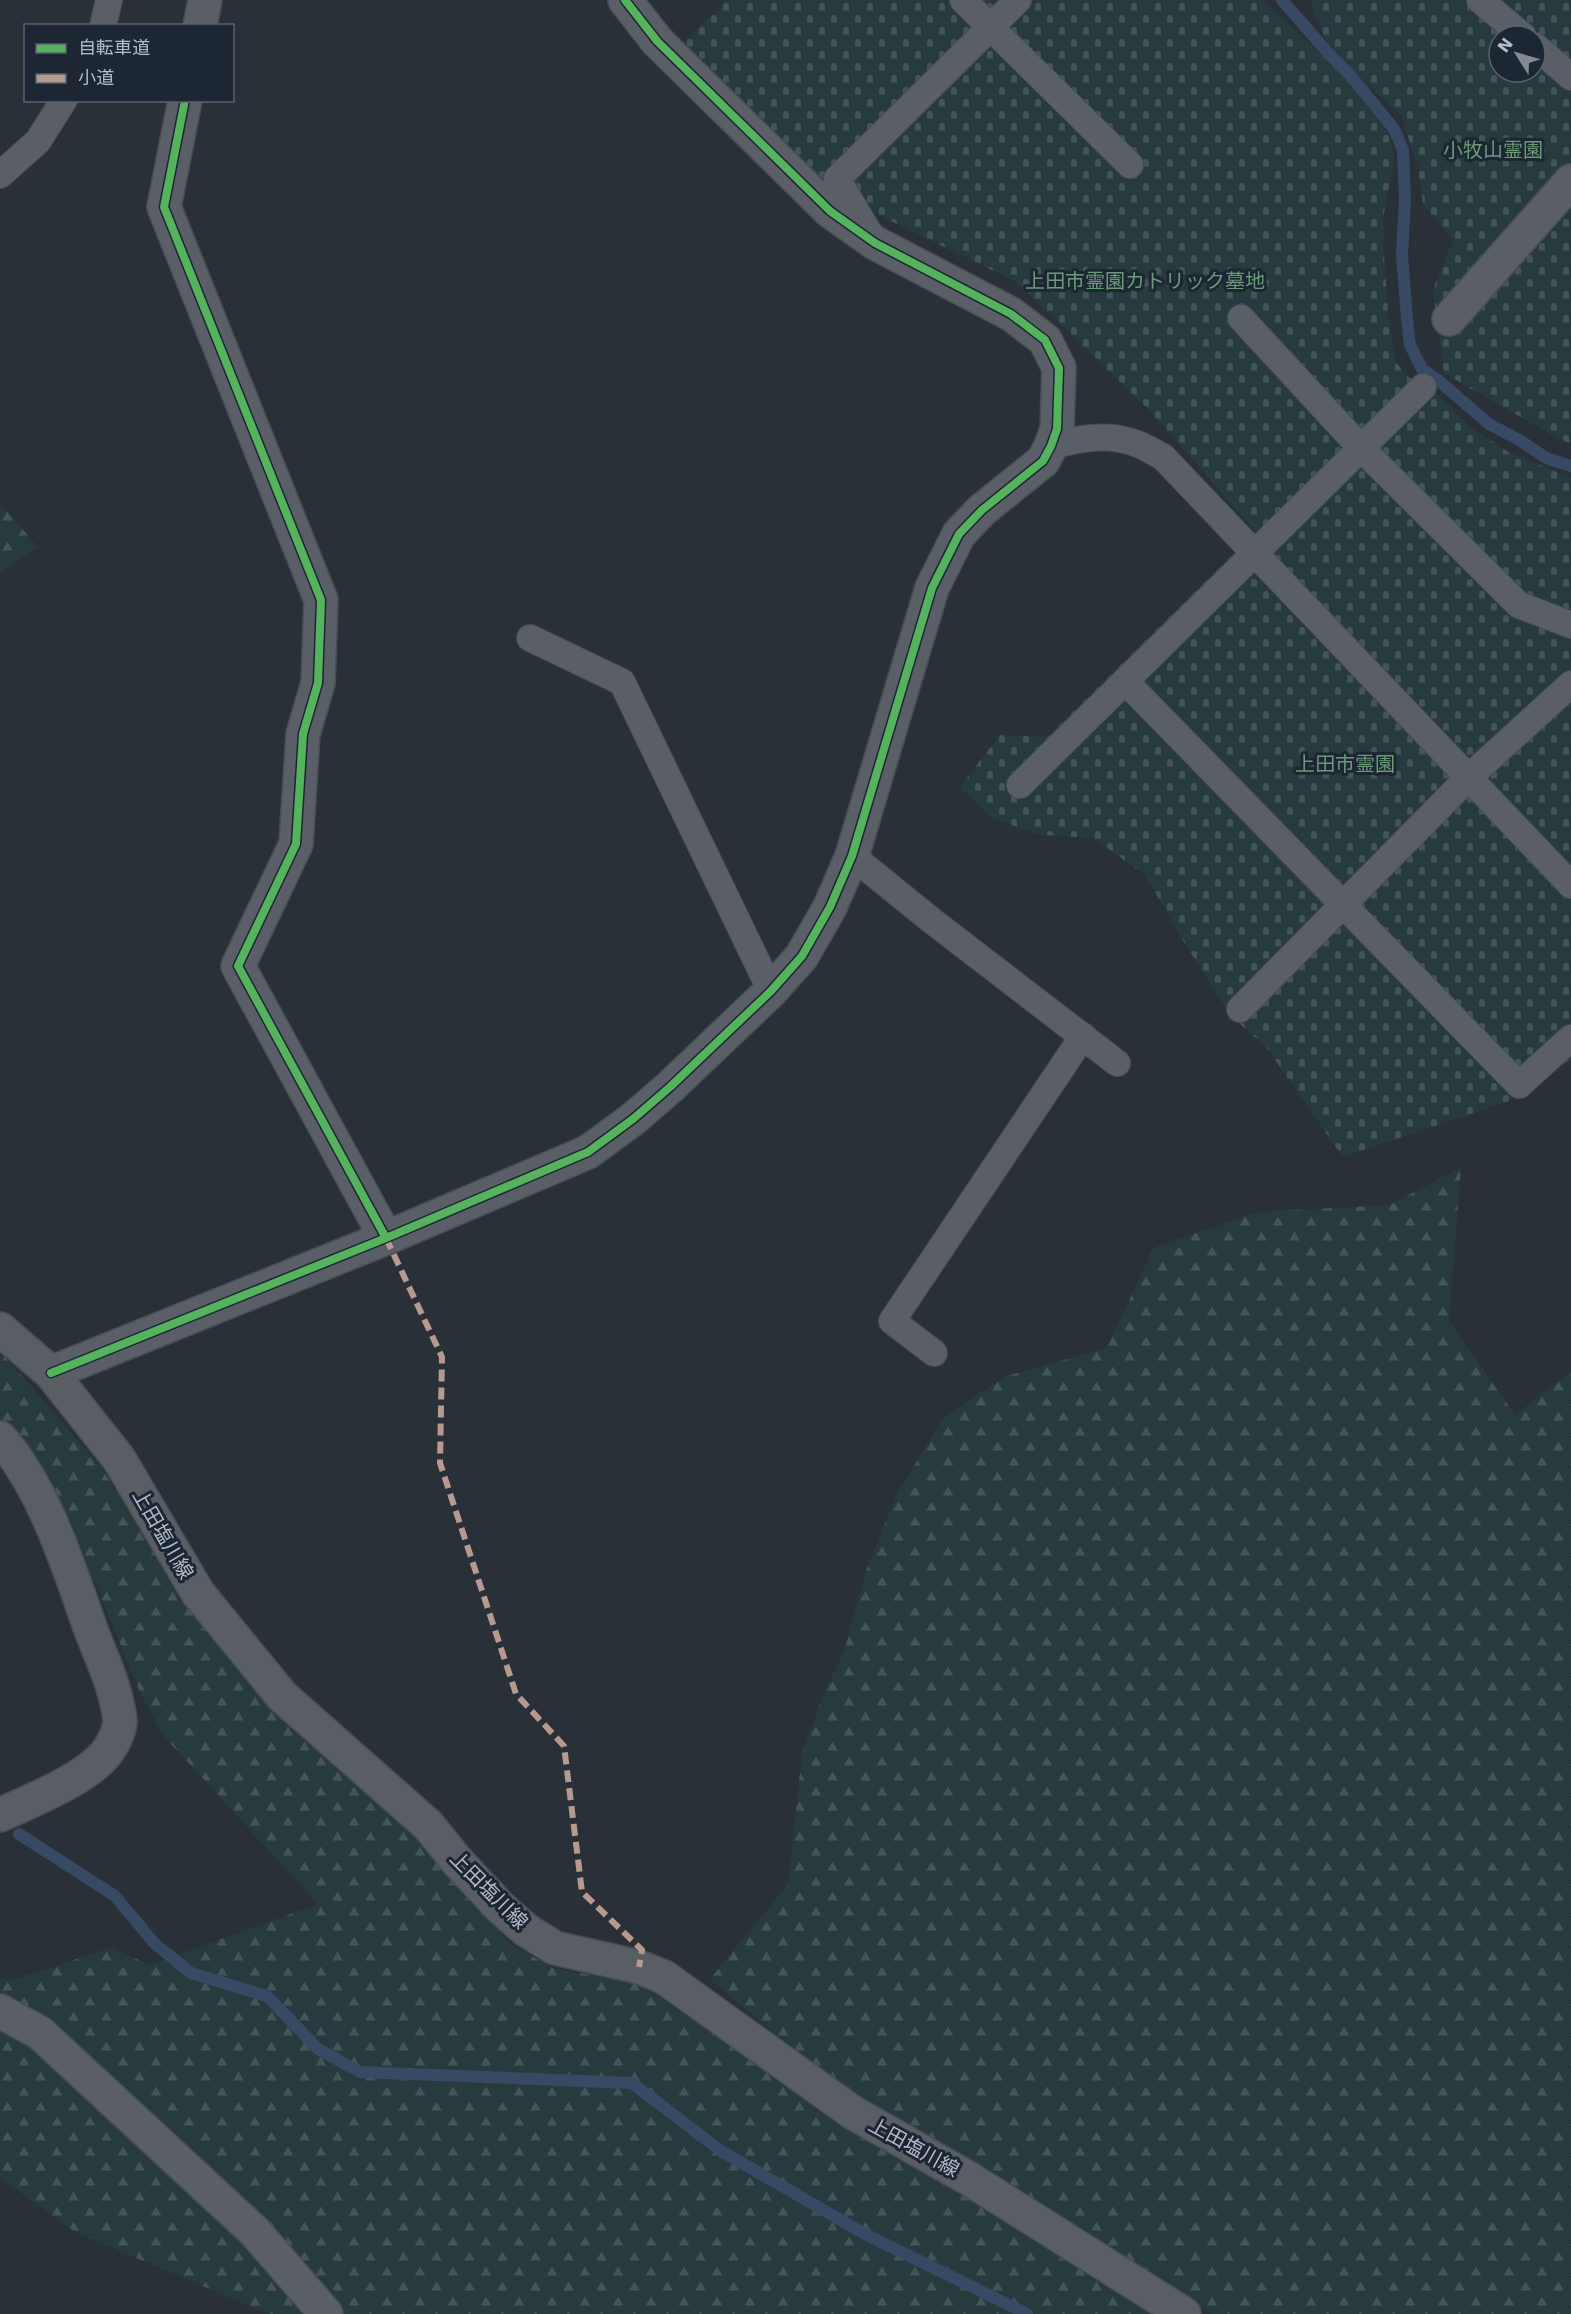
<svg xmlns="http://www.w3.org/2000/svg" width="1571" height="2314" font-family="'DejaVu Sans','Noto Sans JP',sans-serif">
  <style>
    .forest { fill: url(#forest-firs) }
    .cemetery { fill: url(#cemetery-stones); fill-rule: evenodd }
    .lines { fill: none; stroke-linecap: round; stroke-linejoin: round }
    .stream { stroke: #384963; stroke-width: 12 }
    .lane-casing { stroke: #484c53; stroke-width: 28 }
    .street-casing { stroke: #484c53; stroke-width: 36 }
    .secondary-casing { stroke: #484c53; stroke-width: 36 }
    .lane { stroke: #5a5e66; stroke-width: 26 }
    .street { stroke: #5a5e66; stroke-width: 33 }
    .secondary { stroke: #595d64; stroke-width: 33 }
    .quiet { stroke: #b69a8f; stroke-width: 6; stroke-dasharray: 12 6; stroke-linecap: butt }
    .cycleway-casing { stroke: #1d2633; stroke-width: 11 }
    .cycleway { stroke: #56b35d; stroke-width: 8 }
    .labels { text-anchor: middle; stroke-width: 6; stroke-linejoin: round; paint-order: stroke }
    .park-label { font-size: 20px; fill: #6b9a76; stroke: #1d2633 }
    .street-label { font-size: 20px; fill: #b4bcc9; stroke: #1d2633 }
  </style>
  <defs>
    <pattern id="forest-firs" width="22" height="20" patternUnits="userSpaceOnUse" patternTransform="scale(1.5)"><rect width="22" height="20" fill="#273a3e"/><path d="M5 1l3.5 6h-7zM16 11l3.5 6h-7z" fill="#445559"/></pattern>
    <pattern id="cemetery-stones" width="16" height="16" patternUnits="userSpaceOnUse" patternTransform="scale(1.5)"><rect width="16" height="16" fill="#273a3e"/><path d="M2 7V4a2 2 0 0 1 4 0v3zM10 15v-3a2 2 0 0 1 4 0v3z" fill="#445559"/></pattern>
  </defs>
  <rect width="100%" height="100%" fill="#2a3038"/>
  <!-- forest -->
  <path class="forest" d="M0,503L38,547L0,573Z
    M1461,1167L1449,1320L1515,1415L1571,1371V2314H1212L974,2161L855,2101L710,1979L788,1884L802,1753L822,1698L845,1648L867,1568L898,1492L943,1418L1006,1376L1107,1348L1154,1247L1258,1212L1390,1205Z
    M0,1351L101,1467L185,1600L422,1831L510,1944L553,1968L658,1987L964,2183L1159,2314H269L77,2233L0,2178V1978L14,1980L112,1947L149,1965L318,1904L162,1734L140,1692L68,1517L30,1448L0,1460Z"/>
  <!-- cemetery -->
  <path class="cemetery" d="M727,0H1264L1348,81L1389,133L1394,158L1384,213L1383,240L1388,312L1396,362L1408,377L1434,390L1468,425L1507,451L1571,478V1059L1509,1101L1343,1157L1266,1047L1231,1016L1182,939L1145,875L1093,838L1041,835L991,818L960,787L1000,735L1047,737L1256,532L1147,408L1016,282L852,202L816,173L684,42Z
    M1310,0H1571V444L1550,434L1444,373L1433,290L1453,240L1423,204L1418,168L1401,115L1358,76L1325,39ZM1499,36H1535V72H1499Z"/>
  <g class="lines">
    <!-- stream -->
    <path class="stream" d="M1282,0L1329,54L1351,76L1394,129L1403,150L1405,200L1402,254L1407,319L1410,345L1422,369L1439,381L1489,424L1521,441L1546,458L1571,466
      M19,1834L115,1896L155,1944L191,1973L267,1996L318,2049L360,2072L632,2083L721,2151L865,2234L1027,2314"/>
    <defs>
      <path id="lane" d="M963,0L1130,165
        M1480,0L1523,36
        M103,26L109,0
        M1535,46L1571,77
        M0,175L38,141L64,100
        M872,238L837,179L1018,0
        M1241,318L1361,448L1519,605L1571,625
        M1051,446C1078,439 1105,433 1132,442C1143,445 1153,452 1163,457L1571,885
        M530,638L622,682L771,991
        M1125,681L1519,1085L1571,1038
        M1020,785L1423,387
        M852,856L931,920L1117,1063
        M1240,1009L1468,778L1571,684
        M934,1353L892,1321L1083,1036"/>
      <path id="street" d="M200,26L205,0
        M185,100L164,207L321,600L318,683L303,734L296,844L238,966L386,1238
        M1449,319L1571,181
        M51,1373L386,1238L588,1152L633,1119L670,1087L771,991L802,956L830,907L852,856L932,588L959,534L982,510L1043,461L1051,446L1057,429L1059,368L1045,340L1011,314L875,243L830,211L657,41L625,0
        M0,2011L40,2033L255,2232L326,2314"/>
      <path id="secondary" d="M0,1329L51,1373L119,1459L198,1593L282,1696L428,1825L457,1861L500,1907L526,1930L555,1948L639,1967L664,1977L852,2112L968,2178L1184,2314
        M0,1438C44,1487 69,1568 91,1630C102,1659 117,1690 120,1721C120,1728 115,1740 111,1746C95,1776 30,1801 0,1815"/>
    </defs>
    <!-- lane casing -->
    <use href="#lane" class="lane-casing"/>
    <!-- street casing -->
    <use href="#street" class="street-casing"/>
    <!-- secondary casing -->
    <use href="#secondary" class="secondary-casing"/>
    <!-- lane -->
    <use href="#lane" class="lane"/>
    <!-- street -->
    <use href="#street" class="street"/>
    <!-- secondary -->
    <use href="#secondary" class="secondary"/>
    <!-- quiet -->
    <path class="quiet" d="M386,1238L442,1357L440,1463L516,1694L564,1746L582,1892L642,1950L639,1967"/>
    <defs>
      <path id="cycleway" d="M185,100L164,207L321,600L318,683L303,734L296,844L238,966L386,1238
        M51,1373L386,1238L588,1152L633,1119L670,1087L771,991L802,956L830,907L852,856L932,588L959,534L982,510L1043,461L1051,446L1057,429L1059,368L1045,340L1011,314L875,243L830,211L657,41L625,0"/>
    </defs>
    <!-- cycleway casing -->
    <use href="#cycleway" class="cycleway-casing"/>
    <!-- cycleway -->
    <use href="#cycleway" class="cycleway"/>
  </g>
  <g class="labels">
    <!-- park labels -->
    <g class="park-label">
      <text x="1493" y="157">小牧山霊園</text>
      <text x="1145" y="288">上田市霊園カトリック墓地</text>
      <text x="1345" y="771">上田市霊園</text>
    </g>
    <!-- street labels -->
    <g class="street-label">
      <text transform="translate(163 1534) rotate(60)" y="7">上田塩川線</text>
      <text transform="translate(489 1890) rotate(45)" y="7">上田塩川線</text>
      <text transform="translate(914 2147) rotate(29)" y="7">上田塩川線</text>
    </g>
  </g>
  <!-- legend -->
  <rect x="24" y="24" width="210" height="78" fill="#1d2633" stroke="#59626f" stroke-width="1.5"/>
  <rect x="36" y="44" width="30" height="9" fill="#56b35d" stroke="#59626f" stroke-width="1.5"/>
  <text x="78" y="54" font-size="18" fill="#b4bcc9">自転車道</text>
  <rect x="36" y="74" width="30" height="9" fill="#b69a8f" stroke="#59626f" stroke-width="1.5"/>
  <text x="78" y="84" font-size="18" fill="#b4bcc9">小道</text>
  <!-- north arrow -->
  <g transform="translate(1517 54) rotate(307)"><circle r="28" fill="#1d2633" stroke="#59626f" stroke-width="1.5"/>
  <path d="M0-4.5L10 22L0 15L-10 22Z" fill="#848b96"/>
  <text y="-9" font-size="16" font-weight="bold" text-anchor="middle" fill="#b4bcc9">N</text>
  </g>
</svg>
